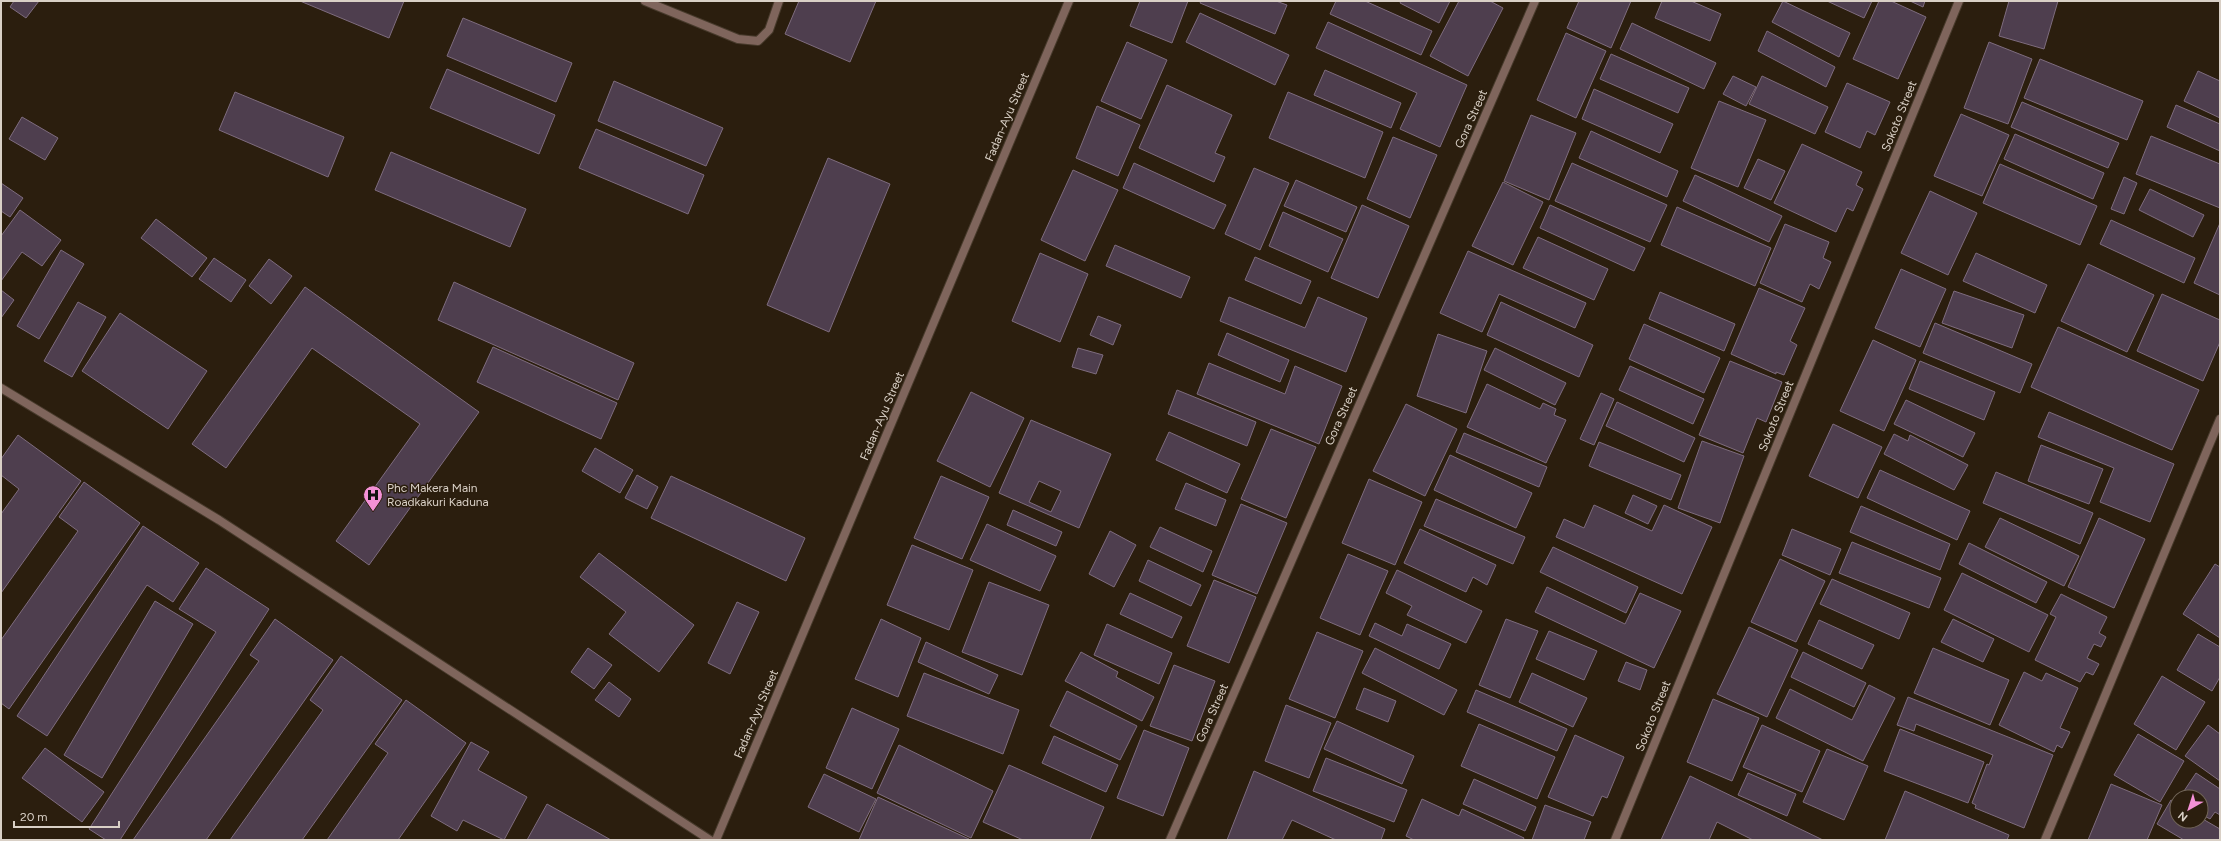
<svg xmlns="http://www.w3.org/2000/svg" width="2221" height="841" font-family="Figtree,sans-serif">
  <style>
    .building { fill: #4e3e4e; stroke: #7e6c7e; fill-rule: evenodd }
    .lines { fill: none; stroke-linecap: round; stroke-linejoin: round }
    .service-casing { stroke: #473a2b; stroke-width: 10 }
    .minor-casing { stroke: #473a2b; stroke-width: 10 }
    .service { stroke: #7f655c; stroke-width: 8 }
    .minor { stroke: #7f655c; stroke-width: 8 }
    .labels { text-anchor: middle; stroke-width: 3; stroke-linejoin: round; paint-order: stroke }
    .street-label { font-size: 12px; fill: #d9d0c6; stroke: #2b1e0e }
    .poi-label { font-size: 12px; fill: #d9d0c6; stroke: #2b1e0e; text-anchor: start }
  </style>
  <rect width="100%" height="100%" fill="#2b1e0e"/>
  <!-- building -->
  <path class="building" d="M14,1H39L26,18L10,7Z
    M300,1H404L389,38Z
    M799,1H876L850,62L785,34Z
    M1140,1H1188L1172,43L1130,26Z
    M1201,1H1276L1287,5L1275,34L1200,3Z
    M1336,1H1365L1432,31L1421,55L1330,14Z
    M1401,1H1450L1439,23L1400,3Z
    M1459,1H1490L1503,8L1468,76L1430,56Z
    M1579,1H1631L1611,48L1567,28Z
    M1662,1H1691L1721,14L1710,41L1655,18Z
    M1783,1L1850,33L1839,57L1772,22Z
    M1827,1H1872L1864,18Z
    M1879,1H1891L1926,17L1898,79L1853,59Z
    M1910,1H1925L1923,7Z
    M2009,1H2058L2044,49L1999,36Z
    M1200,13L1289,55L1275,85L1186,42Z
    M463,18L572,63L556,102L447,56Z
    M1328,22L1467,85L1440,147L1400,129L1417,93L1316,48Z
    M1632,23L1716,63L1704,89L1620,49Z
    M1767,31L1835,67L1826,87L1758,51Z
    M1566,33L1606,51L1576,118L1537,100Z
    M1127,42L1167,60L1141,119L1101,101Z
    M1989,42L2032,59L2008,124L1964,108Z
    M1611,54L1689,88L1678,113L1600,79Z
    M2040,59L2143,101L2127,140L2024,98Z
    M447,69L555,115L539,154L430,108Z
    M1325,70L1401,103L1391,128L1314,95Z
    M2198,71L2220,81V118L2184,101Z
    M1733,76L1756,87L1746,106L1723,94Z
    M1762,76L1828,107L1815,134L1749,104Z
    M614,81L723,128L706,166L598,121Z
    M1847,83L1890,102L1875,135L1867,131L1860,148L1825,132Z
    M1167,85L1232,115L1215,153L1225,157L1214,182L1139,148Z
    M1594,89L1673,124L1660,153L1582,119Z
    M235,92L344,137L328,177L219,130Z
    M1288,92L1383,132L1365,178L1269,138Z
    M1719,101L1766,120L1738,187L1691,168Z
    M2022,102L2119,143L2108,168L2011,127Z
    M2176,105L2220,124V151L2167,127Z
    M1097,106L1140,125L1118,176L1076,158Z
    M1961,114L2009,135L1982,196L1934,176Z
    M1531,115L1576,133L1549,200L1504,181Z
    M22,117L58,138L45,160L9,139Z
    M596,129L704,175L688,214L579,168Z
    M1591,131L1678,171L1667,197L1579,158Z
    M2015,134L2104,173L2093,199L2004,159Z
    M2151,136L2220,164V208L2136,174Z
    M1393,137L1437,155L1410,218L1367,199Z
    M1802,144L1862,172L1856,185L1863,189L1853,211L1847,208L1836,232L1774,203Z
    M391,152L526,209L510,247L375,190Z
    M828,158L890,184L829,332L767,305Z
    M1758,159L1785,171L1771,200L1744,188Z
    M1134,163L1226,205L1214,229L1123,188Z
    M1572,163L1667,205L1650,242L1555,201Z
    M2000,164L2097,206L2080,245L1983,203Z
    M1254,168L1289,183L1260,250L1225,234Z
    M1073,170L1118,190L1085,261L1041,240Z
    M1695,175L1782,216L1769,242L1683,201Z
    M2124,177L2137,183L2124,214L2111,209Z
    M1296,180L1357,207L1346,232L1284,206Z
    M1503,182L1543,202L1513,265L1472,246Z
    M1,183L23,198L10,217L1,211Z
    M2150,189L2204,215L2193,237L2139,210Z
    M1930,191L1977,213L1948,275L1901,253Z
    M1362,205L1409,226L1378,298L1331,278Z
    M1550,205L1645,248L1634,271L1540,228Z
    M1677,207L1771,248L1755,286L1661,245Z
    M20,210L61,240L42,266L22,252L1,281V236Z
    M1283,212L1343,239L1328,272L1269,246Z
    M156,219L207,258L192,277L141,238Z
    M2111,220L2195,258L2184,283L2100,244Z
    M2220,223V295L2194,283Z
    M1785,224L1829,242L1823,258L1831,262L1819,289L1810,284L1802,302L1760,283Z
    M1538,237L1608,269L1594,300L1523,268Z
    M1115,245L1190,277L1181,298L1106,266Z
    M61,250L84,264L39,339L17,326Z
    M1468,251L1586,303L1575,328L1499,294L1482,332L1440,313Z
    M1040,253L1088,274L1060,342L1012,321Z
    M1976,253L2047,285L2035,313L1963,281Z
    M1255,257L1311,281L1301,304L1245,280Z
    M214,258L246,280L231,302L199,279Z
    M269,259L292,276L271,304L249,286Z
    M2088,264L2154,295L2127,352L2061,321Z
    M1901,269L1946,289L1920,347L1875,328Z
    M454,282L634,363L618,400L438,320Z
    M305,287L479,412L369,565L336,541L420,424L312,348L226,468L192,444Z
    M1759,288L1805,308L1790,341L1797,345L1784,375L1776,372V374L1731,354Z
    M1,290L14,300L1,318Z
    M1954,291L2024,315L2012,348L1942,323Z
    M1660,292L1735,324L1724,351L1649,319Z
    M2162,294L2220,320V342L2203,381L2137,351Z
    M1229,297L1305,328L1318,297L1367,318L1346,372L1220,321Z
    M78,302L106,317L72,377L44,361Z
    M1501,302L1593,345L1579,377L1487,335Z
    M120,313L207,371L168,429L82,371Z
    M1098,316L1121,325L1113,345L1090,335Z
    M1935,323L2032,364L2020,393L1923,353Z
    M1644,324L1720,358L1704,393L1629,359Z
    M2058,327L2199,390L2172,450L2031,387Z
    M1227,333L1289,360L1280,382L1218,355Z
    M1438,334L1487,351L1466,413L1417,396Z
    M1873,340L1916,360L1884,431L1840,411Z
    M493,347L617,403L601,439L477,382Z
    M1078,348L1103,355L1096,374L1072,367Z
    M1495,348L1566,383L1555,405L1484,370Z
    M1730,361L1782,382L1766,422L1757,418L1743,453L1699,435Z
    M1920,361L1995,392L1984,420L1909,389Z
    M1209,363L1285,394L1295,366L1342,386L1319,444L1197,394Z
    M1630,366L1704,399L1693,424L1619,390Z
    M1487,384L1540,409L1543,403L1556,409L1554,415L1566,420L1546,463L1467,427Z
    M1177,390L1256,422L1247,446L1168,414Z
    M971,392L1024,418L990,487L937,461Z
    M1601,393L1614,399L1594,445L1580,439Z
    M1906,400L1975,433L1963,457L1894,424Z
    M1617,402L1695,438L1684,462L1606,426Z
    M1406,404L1457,429L1425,496L1373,471Z
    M2049,412L2174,464L2150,522L2100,502L2114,468L2038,437Z
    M1031,420L1111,454L1079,528L999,493ZM1039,481L1061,491L1051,512L1029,502Z
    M1833,424L1882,447L1858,498L1809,476Z
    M1271,429L1316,447L1286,518L1241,499Z
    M1169,432L1240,464L1227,493L1156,460Z
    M1464,433L1547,467L1539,487L1456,452Z
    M1894,434L1908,441L1910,435L1968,465L1954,490L1884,454Z
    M18,435L81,481L1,593V514L19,489L1,475V459Z
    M1702,441L1744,456L1720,523L1678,508Z
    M1599,442L1681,475L1671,500L1589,466Z
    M2041,445L2103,469L2089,504L2028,481Z
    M595,448L633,470L620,493L582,471Z
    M1450,455L1532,493L1516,528L1434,490Z
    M1880,470L1970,511L1957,540L1867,498Z
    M1996,472L2093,513L2080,544L1983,503Z
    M637,475L658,487L647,509L625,498Z
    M671,476L805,538L786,581L651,518Z
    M941,476L989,497L962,559L914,538Z
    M1369,479L1422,502L1395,565L1342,543Z
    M84,482L140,523L9,709L1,703V640L78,531L59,517Z
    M1186,483L1226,500L1216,526L1175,509Z
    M1633,495L1657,506L1648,524L1625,513Z
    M1436,499L1525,537L1513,564L1424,526Z
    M1241,504L1287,523L1257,594L1212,575Z
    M1594,505L1652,531L1664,505L1712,527L1682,594L1556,537L1564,519L1584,528Z
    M1861,506L1950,544L1940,570L1850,532Z
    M1013,510L1062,532L1056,546L1007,525Z
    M2000,518L2079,556L2064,586L1985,547Z
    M2099,518L2145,539L2114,608L2068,587Z
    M987,524L1056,556L1040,591L970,560Z
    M143,526L199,563L173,602L147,585L47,736L17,716Z
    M1160,527L1212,551L1203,572L1150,547Z
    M1420,529L1496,565L1487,585L1473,577L1466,592L1404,563Z
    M1792,529L1841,549L1830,575L1782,555Z
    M1110,531L1136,545L1114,587L1089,574Z
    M1852,542L1941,578L1929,608L1839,573Z
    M1969,543L2047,582L2036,603L1959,564Z
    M912,545L973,570L949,630L887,605Z
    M1553,547L1638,587L1626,613L1540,572Z
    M599,553L694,625L659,672L609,634L626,612L580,577Z
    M1348,554L1388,571L1360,635L1320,618Z
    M1780,559L1825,581L1796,642L1751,622Z
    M1148,560L1201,585L1191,606L1139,581Z
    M2215,564L2220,567V638L2183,614Z
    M206,568L269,609L120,840H106L89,829L216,632L179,609Z
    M1397,570L1482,611L1466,643L1407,615L1412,606L1386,593Z
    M1962,573L2048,615L2029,652L1944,610Z
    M1832,579L1910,613L1899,639L1820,604Z
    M1214,580L1256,597L1229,663L1187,646Z
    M989,582L1049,605L1022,675L962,652Z
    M1547,587L1625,624L1640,593L1681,611L1654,668L1535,612Z
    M1130,593L1182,617L1172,638L1120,614Z
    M2061,594L2107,617L2099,633L2106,637L2101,647L2094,644L2087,658L2099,664L2093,675L2086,672L2080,682L2035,660L2056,617L2050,614Z
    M155,601L193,624L102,778L64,755Z
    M737,602L759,612L730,674L708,663Z
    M275,619L333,660L206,840H133L259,661L250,655Z
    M881,619L921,638L898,697L855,679Z
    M1506,619L1538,631L1510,698L1479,685Z
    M1953,619L1994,639L1983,662L1941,642Z
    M1819,620L1874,645L1862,669L1808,644Z
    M1375,623L1402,636L1407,624L1451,644L1439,669L1369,636Z
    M1107,624L1172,653L1159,684L1094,655Z
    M1749,627L1798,650L1767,717L1717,694Z
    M1549,631L1597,651L1584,680L1536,659Z
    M1317,632L1363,651L1335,718L1289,699Z
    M2198,634L2220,647V677L2212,691L2177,670Z
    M926,642L998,675L989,694L918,662Z
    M588,648L612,665L594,689L571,672Z
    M1375,648L1457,690L1444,715L1362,673Z
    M1933,648L2009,680L1990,725L1914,693Z
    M1081,652L1118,672L1116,677L1154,697L1142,721L1065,681Z
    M1803,652L1866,683L1854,707L1791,677Z
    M341,656L402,700L302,840H230L323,710L310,700Z
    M1626,662L1647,670L1640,690L1618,681Z
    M1174,665L1215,681L1192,741L1150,726Z
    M2024,672L2042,681L2046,673L2078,688L2060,728L2070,732L2062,748L2057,745L2054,752L1999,725Z
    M924,673L1019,710L1003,754L907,716Z
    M1532,673L1587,698L1573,727L1519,702Z
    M2162,676L2205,702L2176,750L2134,724Z
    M609,682L631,699L619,717L595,700Z
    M1869,685L1895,698L1863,761L1776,718L1790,689L1852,720Z
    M1364,688L1396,701L1388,722L1356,709Z
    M1476,690L1567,729L1557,751L1467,712Z
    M1067,691L1137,726L1120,760L1050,726Z
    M1908,697L2053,755L2024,828L1975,808L1976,805L1972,803L1987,764L1989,765L1993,755L1916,724L1914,731L1897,725Z
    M1713,699L1759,718L1732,781L1687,762Z
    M406,700L466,743L398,840H327L388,753L375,744Z
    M1286,705L1331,723L1309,778L1265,761Z
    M852,708L899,729L872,789L826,768Z
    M1337,721L1414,756L1402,784L1324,749Z
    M1479,724L1555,757L1537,799L1461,766Z
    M1762,725L1820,751L1802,792L1743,767Z
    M2208,725L2220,734V781L2185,756Z
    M1900,729L1984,762L1968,803L1884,771Z
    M1144,730L1189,748L1163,816L1117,798Z
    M2138,734L2184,761L2160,802L2114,775Z
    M1575,735L1624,757L1607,798L1602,796L1593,816L1548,797Z
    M1054,736L1118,765L1106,792L1042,763Z
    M471,742L489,752L478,770L527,797L504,840L463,820L457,831L431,816Z
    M899,745L993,791L971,838L877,793Z
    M45,748L104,792L82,822L22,778Z
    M1827,749L1868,766L1844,820L1803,802Z
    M1326,758L1407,790L1394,822L1313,791Z
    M1009,765L1104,807L1090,840H1023L983,822Z
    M1254,771L1385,829L1381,840H1336L1292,820L1282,840H1227Z
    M1748,773L1796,794L1787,816L1738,795Z
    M2196,773L2220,789V815L2215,812L2210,819L2201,814V797H2191L2184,791Z
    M824,774L876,799L859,832L808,807Z
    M1690,776L1823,840H1753L1717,822L1709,840H1661Z
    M1474,779L1536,807L1525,831L1463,804Z
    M2111,784L2162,805L2147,840H2088Z
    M1905,791L2009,835L2007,840H1885Z
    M878,797L969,839V840H859Z
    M1422,799L1459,816L1462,809L1524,838L1523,840H1414L1406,836Z
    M2171,800L2177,804V821H2201V818L2220,829V840H2184L2157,824Z
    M547,804L611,840H527Z
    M1545,805L1591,822L1584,840H1532Z"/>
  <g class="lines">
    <defs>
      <path id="service" d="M645,1L738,39L758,41L769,30L779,1"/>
      <path id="minor" d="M1,388L219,520L710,840
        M716,840L1069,1
        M1170,840L1535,1
        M1615,840L1959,1
        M2045,840L2220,419"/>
    </defs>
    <!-- service casing -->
    <use href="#service" class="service-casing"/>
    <!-- minor casing -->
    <use href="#minor" class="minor-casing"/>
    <!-- service -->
    <use href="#service" class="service"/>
    <!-- minor -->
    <use href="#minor" class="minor"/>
  </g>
  <!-- icons -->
  <defs>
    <symbol id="hospital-pin" viewBox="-11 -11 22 30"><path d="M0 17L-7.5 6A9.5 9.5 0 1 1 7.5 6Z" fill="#f391d6" stroke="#2b1e0e"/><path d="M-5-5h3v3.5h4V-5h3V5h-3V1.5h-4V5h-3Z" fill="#111"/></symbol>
  </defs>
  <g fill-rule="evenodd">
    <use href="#hospital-pin" x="362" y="484" width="22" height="30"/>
  </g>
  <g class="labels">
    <!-- street labels -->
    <g class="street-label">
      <text transform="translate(1899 116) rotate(-68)" y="4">Sokoto Street</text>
      <text transform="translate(1007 117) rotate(-67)" y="4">Fadan-Ayu Street</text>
      <text transform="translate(1471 119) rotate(-66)" y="4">Gora Street</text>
      <text transform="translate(882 416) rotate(-67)" y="4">Fadan-Ayu Street</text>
      <text transform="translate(1341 416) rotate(-66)" y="4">Gora Street</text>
      <text transform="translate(1776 416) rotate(-68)" y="4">Sokoto Street</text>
      <text transform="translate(1212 713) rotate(-66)" y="4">Gora Street</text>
      <text transform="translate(756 714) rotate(-67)" y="4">Fadan-Ayu Street</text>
      <text transform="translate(1653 716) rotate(-68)" y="4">Sokoto Street</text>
    </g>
    <!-- poi labels -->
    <g class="poi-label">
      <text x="387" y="492">Phc Makera Main<tspan x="387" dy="14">Roadkakuri Kaduna</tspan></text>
    </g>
  </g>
  <!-- border -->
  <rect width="2221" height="841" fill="none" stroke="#d9d0c6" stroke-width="4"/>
  <!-- north arrow -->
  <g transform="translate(2189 809) rotate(219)"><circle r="19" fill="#2b1e0e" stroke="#716558"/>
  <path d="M0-3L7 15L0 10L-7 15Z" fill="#f391d6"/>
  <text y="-6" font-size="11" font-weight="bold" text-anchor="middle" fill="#d9d0c6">N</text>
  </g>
  <!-- scale -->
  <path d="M14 821v6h105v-6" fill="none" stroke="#d9d0c6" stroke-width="2"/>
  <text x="20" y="821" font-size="12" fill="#d9d0c6" stroke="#2b1e0e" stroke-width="3" paint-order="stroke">20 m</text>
</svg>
